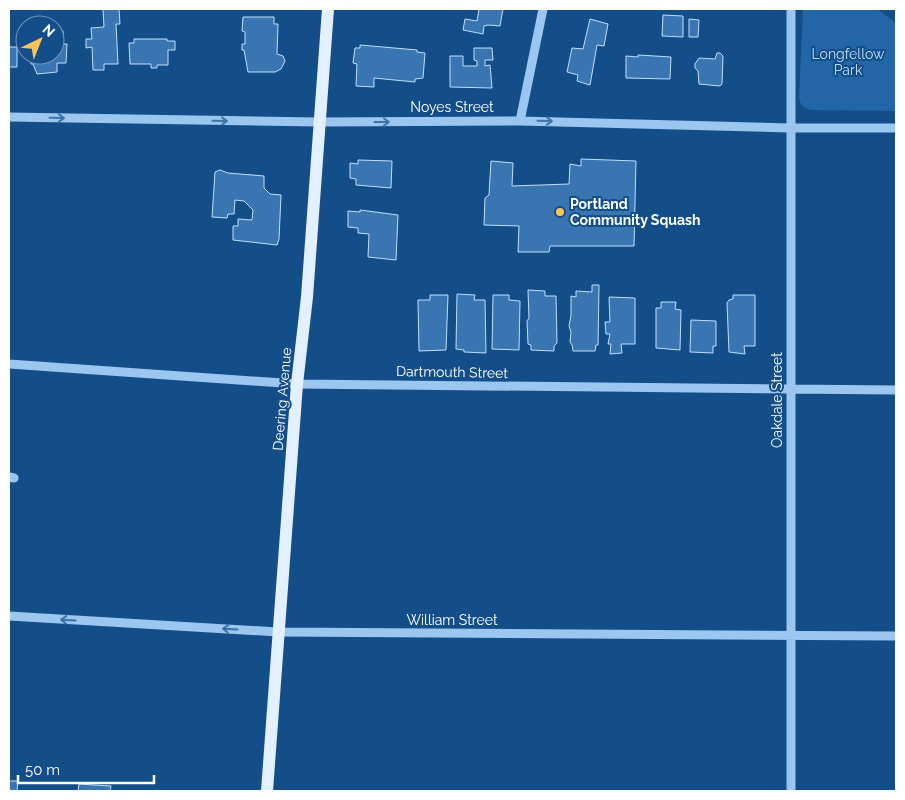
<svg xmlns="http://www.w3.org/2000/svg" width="905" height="800" font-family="Raleway,sans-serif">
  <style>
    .green { fill: #2366a7 }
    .building { fill: #3875b1; stroke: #c1dffb }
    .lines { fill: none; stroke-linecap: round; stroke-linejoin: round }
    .minor { stroke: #9ac6ef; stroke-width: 9 }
    .major { stroke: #e3f0ff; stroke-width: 12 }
    .oneway { stroke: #3c72a8 }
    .poi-dot { fill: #ffc459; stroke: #144e89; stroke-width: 2 }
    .labels { text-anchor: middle; stroke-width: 4; stroke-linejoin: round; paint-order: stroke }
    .park-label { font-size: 14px; fill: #c1dffb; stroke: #144e89 }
    .street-label { font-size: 14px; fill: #fff; stroke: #144e89 }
    .poi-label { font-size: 14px; font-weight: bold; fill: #fff; stroke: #144e89; text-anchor: start }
  </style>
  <rect width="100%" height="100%" fill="#144e89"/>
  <!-- green -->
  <path class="green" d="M803,9H877L896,23V111L811,110C804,108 801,106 799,99Z"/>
  <!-- building -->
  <path class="building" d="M103,9H119L120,24H116L118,64H104V70H93L92,47L86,48V39H92L91,28L104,27Z
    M479,9H503L500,26L488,25L484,26L483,34L463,30L465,19L477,21Z
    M663,15L683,16V37L662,36Z
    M243,17H274V24H278L277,54L283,56L285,61L281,69L275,72H248L244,50H242V44H245V32L242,31Z
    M590,19L608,24L604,46L597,45L590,85L577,81L578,75L567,72L572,48L583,49Z
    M689,19L699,20L698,37H689Z
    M55,31H63V44H67L66,63H57V72L37,74L33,64H31V55H55Z
    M134,39H167V41H175V50H168V65H157V68H151V64H130L129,43H134Z
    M360,45L417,50V52L425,53L423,78L415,79V82L374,78V87L356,86L357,64L353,63L355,48H360Z
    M9,47H17V67H9Z
    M474,48H492L493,60H485V66L490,65L492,88L450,87V56H463V66H477V61L474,60Z
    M717,53H720L723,56L722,84L720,86L699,84L698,71L695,68V64L699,58L715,59Z
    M638,55L671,57L670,79L626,78V56L638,57Z
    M581,159L636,161L634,246H550L549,252H518L519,226L484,225L485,198L489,195L491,161L513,163L512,186L569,184L570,164L581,166Z
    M358,160L392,161L391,188L356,185V179L350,178V163L358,164Z
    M220,170L228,173L264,176V188L270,194L281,195L279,239L277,245L233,240V226H238V219L252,220L253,210L244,201L235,200L234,214H228L227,218L212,217L215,172Z
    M360,210L398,215L396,260L368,257L369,234L358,233V228L348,227V211L360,212Z
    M592,285H599L598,345H596L595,351H573L572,345L570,342L571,332L569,326L571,315V296L576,297V291L592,292Z
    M528,290L545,291V296H556L557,343L554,346V351L531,350V345L528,344L527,321L529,318Z
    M457,294L475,295L474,300H485L486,353L464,352V350L456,349Z
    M430,295H448L446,350L419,351L418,300H430Z
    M493,295H509V300L520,301L519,350L492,349Z
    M733,295H755V346H744L745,354L729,352L727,303L729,300L733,299Z
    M609,297L635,298V344H621L622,353L610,354L611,344H608L610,334H606L605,322H610Z
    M661,302H676L675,309L681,310L680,350L656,348V308H661Z
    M691,320L716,321V346H713V353L690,352Z
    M9,781H18L17,791H9Z
    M79,784L111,786L110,791H78Z"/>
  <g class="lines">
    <!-- minor -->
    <path class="minor" d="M791,9V791
      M9,117L319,122L520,121L789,128H896
      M520,121L543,9
      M9,364L297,384L896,390
      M9,477L14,478
      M9,616L279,632L896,636"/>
    <!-- major -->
    <path class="major" d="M267,791L297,384L307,297L328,9"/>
  </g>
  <!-- one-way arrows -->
  <defs><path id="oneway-shaft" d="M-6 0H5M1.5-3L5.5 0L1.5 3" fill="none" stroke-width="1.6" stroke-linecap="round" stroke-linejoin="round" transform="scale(1.25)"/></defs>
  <g class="oneway">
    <use href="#oneway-shaft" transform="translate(57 118) rotate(1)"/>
    <use href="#oneway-shaft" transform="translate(220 121) rotate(1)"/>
    <use href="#oneway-shaft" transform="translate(545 121) rotate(1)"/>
    <use href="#oneway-shaft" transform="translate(382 122)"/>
    <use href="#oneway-shaft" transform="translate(68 620) rotate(-177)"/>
    <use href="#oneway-shaft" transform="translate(230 629) rotate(-177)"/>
  </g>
  <!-- markers -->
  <circle class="poi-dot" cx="560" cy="212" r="5"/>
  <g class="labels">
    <!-- park labels -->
    <g class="park-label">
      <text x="848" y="59">Longfellow<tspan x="848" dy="16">Park</tspan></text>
    </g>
    <!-- street labels -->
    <g class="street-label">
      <text x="452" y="112">Noyes Street</text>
      <text transform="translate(452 372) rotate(1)" y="5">Dartmouth Street</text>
      <text transform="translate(282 399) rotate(-85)" y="5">Deering Avenue</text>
      <text transform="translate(777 400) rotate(-90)" y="5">Oakdale Street</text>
      <text x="452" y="625">William Street</text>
    </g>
    <!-- poi labels -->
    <g class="poi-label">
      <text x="570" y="209">Portland<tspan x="570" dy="16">Community Squash</tspan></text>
    </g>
  </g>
  <!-- border -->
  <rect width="905" height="800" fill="none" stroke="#ffffff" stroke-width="20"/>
  <!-- north arrow -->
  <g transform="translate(40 40) rotate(43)"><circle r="24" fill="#144e89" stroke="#7295b8"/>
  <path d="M0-4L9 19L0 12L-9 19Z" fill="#ffc459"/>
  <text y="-8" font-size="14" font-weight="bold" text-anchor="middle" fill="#ffffff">N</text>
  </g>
  <!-- scale -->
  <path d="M18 775v8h136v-8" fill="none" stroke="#ffffff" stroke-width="2.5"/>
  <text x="25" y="775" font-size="15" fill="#ffffff" stroke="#144e89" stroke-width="4" paint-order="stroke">50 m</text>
</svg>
